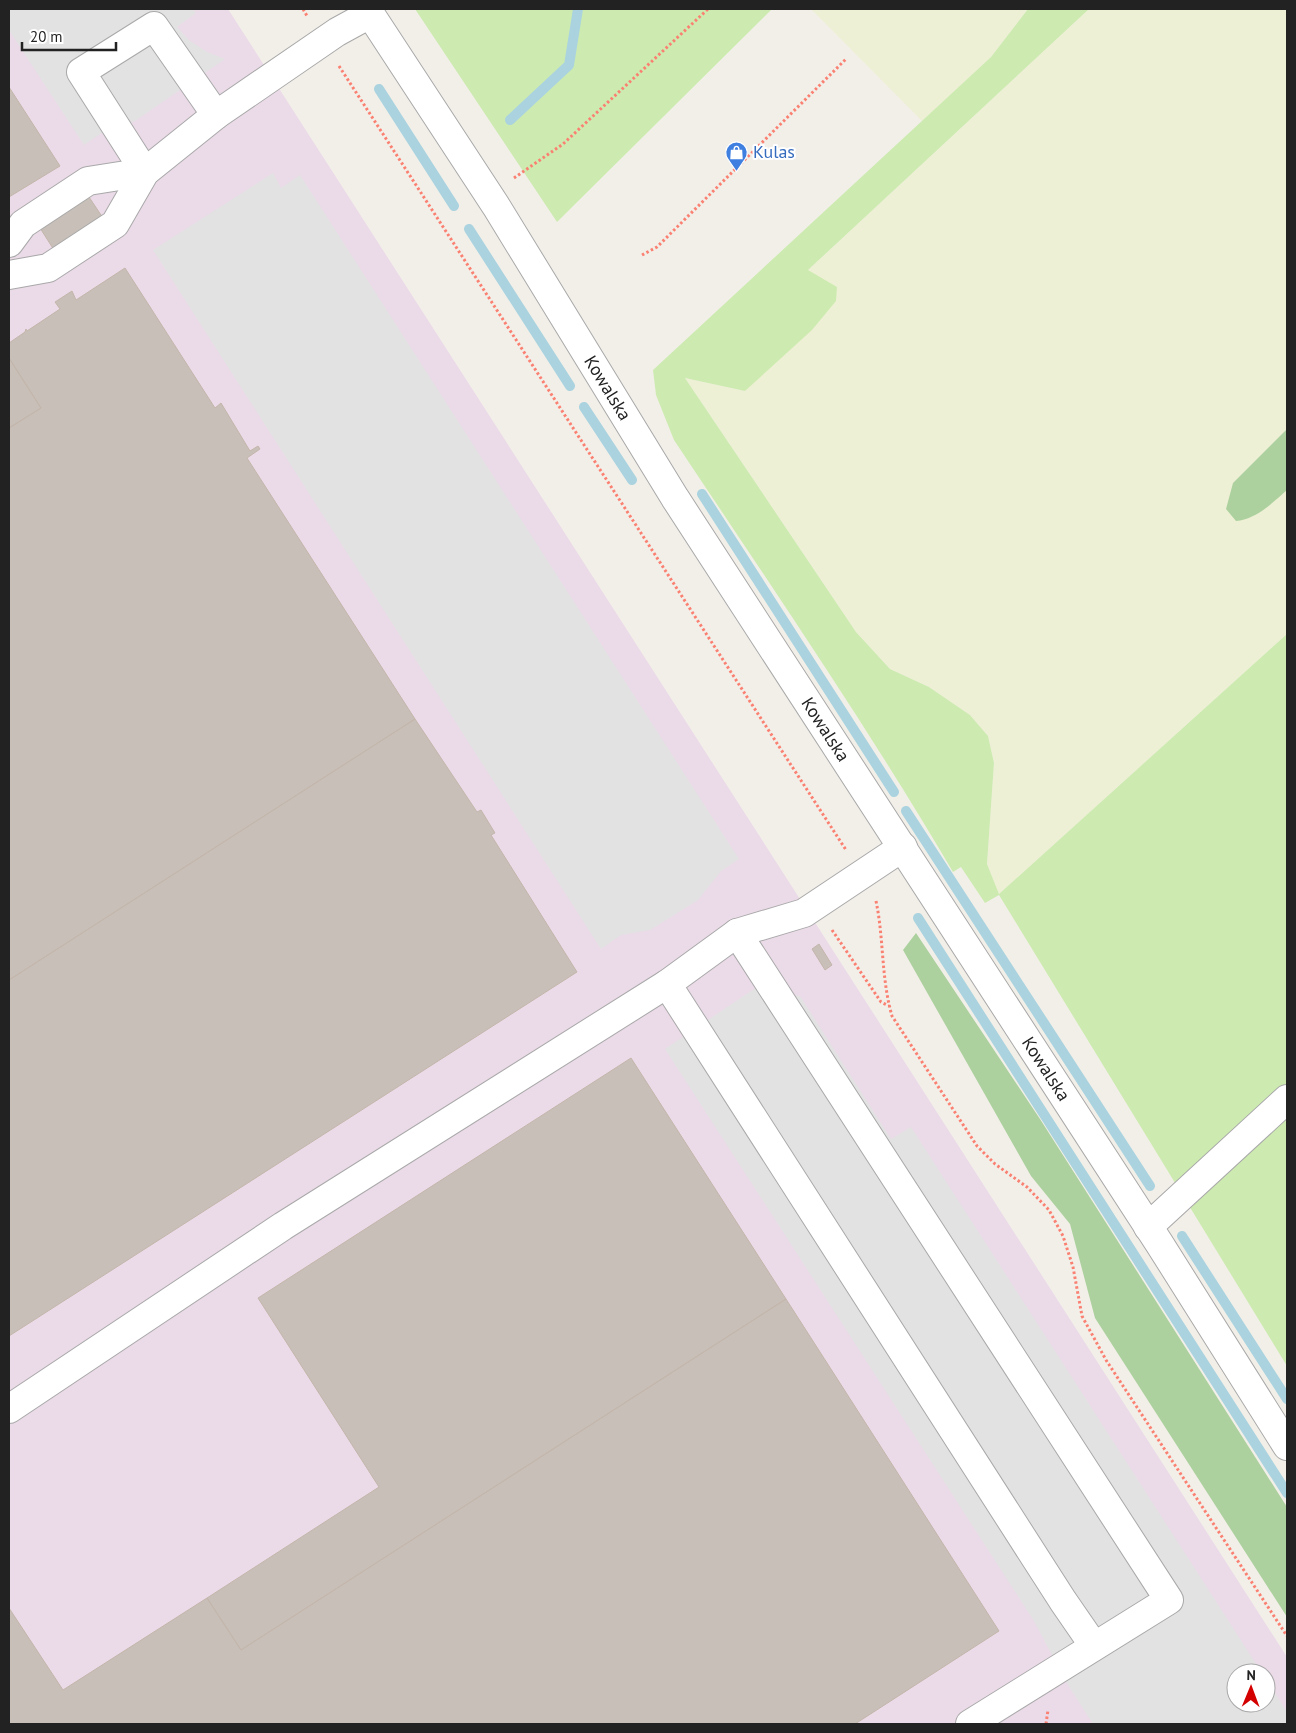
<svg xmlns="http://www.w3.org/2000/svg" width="1296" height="1733" font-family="'PT Sans',sans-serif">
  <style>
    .industrial { fill: #ebdbe8; fill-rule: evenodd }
    .farmland { fill: #eef0d5 }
    .grass { fill: #cdebb0 }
    .forest { fill: #add19e }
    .parking { fill: #e2e2e2 }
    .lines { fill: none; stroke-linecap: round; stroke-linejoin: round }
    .stream { stroke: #aad3df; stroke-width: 10 }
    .building { fill: #c7bfb8; stroke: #c4b6ab }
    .minor-casing { stroke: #a9a9a9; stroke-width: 30 }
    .path { stroke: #fa8072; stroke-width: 3; stroke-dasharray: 2.5 2.5; stroke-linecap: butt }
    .minor { stroke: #fff; stroke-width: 28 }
    .labels { text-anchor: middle; stroke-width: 4; stroke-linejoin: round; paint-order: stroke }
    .shop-label { font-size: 18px; fill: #366cbe; stroke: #fff; text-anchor: start }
    .street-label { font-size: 18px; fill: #222; stroke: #fff }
  </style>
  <rect width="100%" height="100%" fill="#f2efe9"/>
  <!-- industrial -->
  <path class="industrial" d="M9,9H228L1287,1657V1724H9ZM1236,1673H1266V1703H1236Z"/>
  <!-- farmland -->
  <path class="farmland" d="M811,9H1028L991,57L922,121Z
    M1089,9H1287V429L1233,483L1260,512L1287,490V634L999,894L987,864L994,763L988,736L970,715L929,687L890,669L856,632L685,378L745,391L808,270Z"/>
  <!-- grass -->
  <path class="grass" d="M415,9H772L557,222Z
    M1028,9H1089L808,270L837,287L836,301L812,330L745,391L685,378L856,632L890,669L929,687L970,715L988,736L994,763L987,864L999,894L1287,634V1366L999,895L985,903L961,867L953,872C866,724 769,583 674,440L656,395L653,370L991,57Z"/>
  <!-- forest -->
  <path class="forest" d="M1287,429V490C1272,503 1257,519 1236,521L1226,509L1233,483Z
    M916,933L1040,1119L1287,1507V1617L1095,1318L1070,1224L1031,1176L903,950Z"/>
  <!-- parking -->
  <path class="parking" d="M9,9H193L196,13L177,27L189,40L207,52L225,59L135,121L103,132L84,145L9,30Z
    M273,173L281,188L300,175L739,859L721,871L698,900L650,930L621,935L601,949L153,250Z
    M754,989L800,996L891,1139L911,1127L1262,1673H1236V1703H1266V1679L1287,1712V1724H1093L1068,1685L1034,1621L665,1049Z"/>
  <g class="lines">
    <!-- stream -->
    <path class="stream" d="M379,89L454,206
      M510,120L569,65L578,9
      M469,229L570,386
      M584,407L632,480
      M702,494L894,792
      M906,811L1150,1186
      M918,918L1287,1493
      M1182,1236L1287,1399"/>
  </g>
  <!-- building -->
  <path class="building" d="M9,87L60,166L9,197Z
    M89,197L103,218L54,250L40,228Z
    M125,268L215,408L221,403L250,451L258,446L260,449L247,458L415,719L9,980V428L41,408L9,358V343L25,332L26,329L27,331L60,309L55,302L72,291L76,300Z
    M9,358L41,408L9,428Z
    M415,719L477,812L481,810L495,833L491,835L577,972L9,1336V980Z
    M819,944L832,965L825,970L812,949Z
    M631,1058L786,1299L241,1650L207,1598L379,1487L258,1298Z
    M786,1299L999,1631L855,1724H9V1608L63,1690L207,1598L241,1650Z"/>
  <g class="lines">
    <defs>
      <g id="minor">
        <path id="s1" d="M367,9L496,206L675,498L1159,1243L1287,1446"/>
        <path d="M145,172L81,72L154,26L216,115"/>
        <path d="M9,243L23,224L88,181L145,172"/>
        <path d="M9,275L48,268L115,224L145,172L216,115L337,32L370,14"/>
        <path d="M737,933L1169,1600L970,1724"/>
        <path d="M667,984L1063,1601L1094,1646"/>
        <path d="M1148,1227L1287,1099"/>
        <path d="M9,1409L283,1226L667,984L737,933L804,913L903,847"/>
      </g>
    </defs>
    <!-- minor casing -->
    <use href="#minor" class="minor-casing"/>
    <!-- path -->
    <path class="path" d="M303,9L307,16
      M339,66L846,850
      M514,178L563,144L708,9
      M642,255L657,247L846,59
      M876,901C884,939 881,978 892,1016L977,1146L995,1164L1027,1187L1049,1210L1063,1236L1073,1267L1082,1316L1106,1360L1287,1636
      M832,930L881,1002L889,1006
      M1046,1724L1048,1710"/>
    <!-- minor -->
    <use href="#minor" class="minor"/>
  </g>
  <!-- icons -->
  <defs>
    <symbol id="shop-pin" viewBox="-11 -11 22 30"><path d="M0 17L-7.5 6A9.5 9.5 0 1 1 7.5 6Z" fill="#3f7fe0" stroke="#fff"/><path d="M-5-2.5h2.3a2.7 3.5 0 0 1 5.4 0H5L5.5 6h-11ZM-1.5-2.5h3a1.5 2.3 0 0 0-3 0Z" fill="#fff"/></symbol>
  </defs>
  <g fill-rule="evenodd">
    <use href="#shop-pin" x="724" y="140" width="25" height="34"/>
  </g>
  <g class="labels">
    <!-- shop labels -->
    <g class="shop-label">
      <text x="753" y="158">Kulas</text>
    </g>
    <!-- street labels -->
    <g class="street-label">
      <text dy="6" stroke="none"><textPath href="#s1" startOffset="449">Kowalska</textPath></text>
      <text dy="6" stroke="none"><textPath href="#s1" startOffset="854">Kowalska</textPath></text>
      <text dy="6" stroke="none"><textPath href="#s1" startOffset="1259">Kowalska</textPath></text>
    </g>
  </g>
  <!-- border -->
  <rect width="1296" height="1733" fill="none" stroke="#222222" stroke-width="20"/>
  <!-- north arrow -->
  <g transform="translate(1251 1688) rotate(1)"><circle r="24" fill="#ffffff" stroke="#a7a7a7"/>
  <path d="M0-4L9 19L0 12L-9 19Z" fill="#d40000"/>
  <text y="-8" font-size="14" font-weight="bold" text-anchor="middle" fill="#222222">N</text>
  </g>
  <!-- scale -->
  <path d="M22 42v8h94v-8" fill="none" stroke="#222222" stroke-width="2.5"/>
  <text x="30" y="42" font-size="15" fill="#222222" stroke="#ffffff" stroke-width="4" paint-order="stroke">20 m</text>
</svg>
